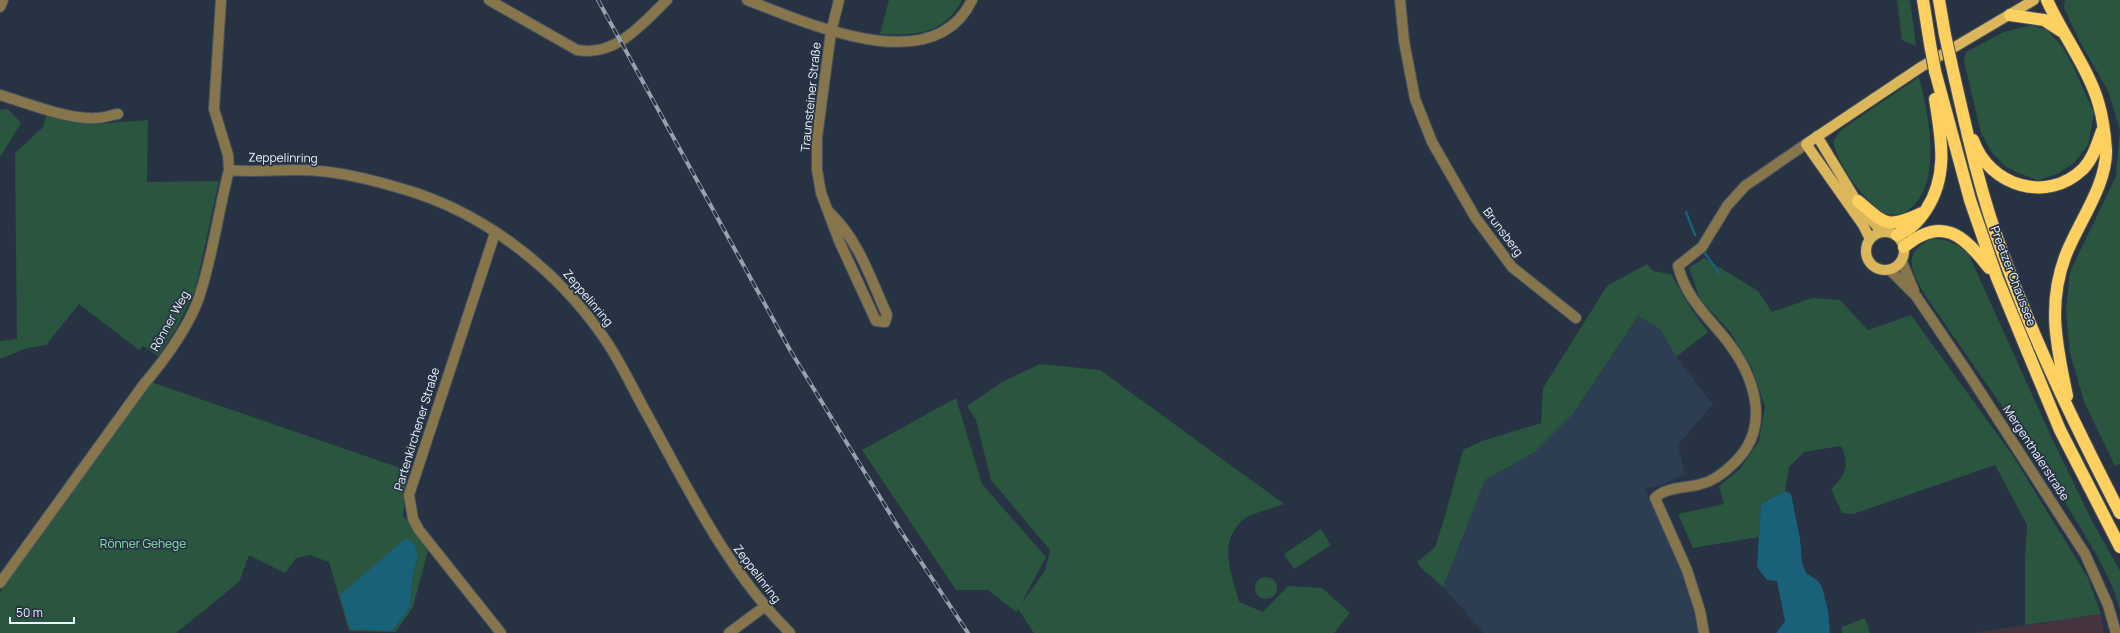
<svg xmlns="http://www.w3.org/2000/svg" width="2120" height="633" font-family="Manrope,sans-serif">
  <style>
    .industrial { fill: #45343f }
    .built { fill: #2d3e52 }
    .green { fill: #2a553e; fill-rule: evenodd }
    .water { fill: #186179 }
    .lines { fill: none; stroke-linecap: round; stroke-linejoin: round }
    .stream { stroke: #186179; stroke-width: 2.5 }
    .minor-casing { stroke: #465261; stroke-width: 12 }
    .major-casing { stroke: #465261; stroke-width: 12 }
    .highway-casing { stroke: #465261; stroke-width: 14 }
    .minor { stroke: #87754b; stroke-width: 10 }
    .major { stroke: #dcb65b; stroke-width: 10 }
    .highway { stroke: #fed060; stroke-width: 12 }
    .rail-casing { stroke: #98a2ae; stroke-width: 4 }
    .rail { stroke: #273343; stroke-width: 2.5; stroke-dasharray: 8; stroke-linecap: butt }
    .highway-bridge-casing { stroke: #465261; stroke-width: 14; stroke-linecap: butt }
    .highway-bridge { stroke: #fed060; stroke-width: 12 }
    .labels { text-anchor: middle; stroke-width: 3.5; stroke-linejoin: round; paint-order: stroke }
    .street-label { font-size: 12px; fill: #ebf3fd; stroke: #273343 }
    .park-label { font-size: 12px; fill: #89e0b0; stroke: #273343 }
  </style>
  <rect width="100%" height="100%" fill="#273343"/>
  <!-- industrial -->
  <path class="industrial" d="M2101,614L2104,633H1973Z"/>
  <!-- built -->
  <path class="built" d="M1638,316L1660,329L1676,357L1713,404L1678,445L1685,474L1662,485L1645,489L1681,564L1699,633H1484L1443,587L1485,480L1535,452L1572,415Z"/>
  <!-- green -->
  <path class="green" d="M889,0H962C945,34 914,36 880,34Z
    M1897,0H1910L1916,46L1902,40Z
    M2065,0H2120V464L2115,466L2085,404L2070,354L2066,311L2070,272L2116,176L2120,130L2108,91L2080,42L2064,8Z
    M2031,25L2047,30L2061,45L2072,64L2094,113L2088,145L2074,163L2057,174L2038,180L2021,174L2006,167L1992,153L1981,133L1964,61L1966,52L2004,32Z
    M1919,77C1928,112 1943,180 1911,208C1909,209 1906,213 1904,213C1898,216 1889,214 1883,214C1863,198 1838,166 1833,141L1841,130Z
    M8,109L21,123L0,157V110Z
    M47,113L96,124L148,120L147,182L219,181L195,291L176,329L158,356L143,346L139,350L79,304L46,345L27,348L0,359V341L17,339L15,153L43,127Z
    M1931,239C1948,239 1955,243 1968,253L2050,434L2092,521L2120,571V610C2111,575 2090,544 2072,514C2027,438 1973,366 1923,292C1911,268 1902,254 1931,239Z
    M1704,258L1758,291L1772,312L1812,298L1840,300L1868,330L1911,315L2013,456L2088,578L2101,614L2025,625V562L2027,525L1995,465L1853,514L1842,513L1831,489C1846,475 1850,464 1841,446L1804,452L1789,467L1785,491L1761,504L1759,537L1693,548L1678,514L1724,504L1719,486L1740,469L1759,441L1765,407L1752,368L1730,332L1700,299L1689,268Z
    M1647,264L1653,271L1671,274L1691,309L1708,332L1676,357L1660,329L1638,316L1572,415L1535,452L1485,480L1443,587L1422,569L1417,562L1435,547L1443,523L1463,450L1482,441L1541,423L1543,388L1607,286Z
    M1040,364L1100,370L1284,504C1274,508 1252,513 1244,519C1217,543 1231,572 1239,602L1263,612L1288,586L1322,588L1350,613L1334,633H1034L1018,609L1016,612L988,590H956L862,450L956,398L982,484L1046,557L1021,604L1045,571L1050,550L991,480L976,420L967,406L1002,382Z
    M151,382L409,471L403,515L428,550L413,607L396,632L349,631L329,562L310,555L296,558L285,573L249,555L239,582L176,633H0V592ZM418,556L413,573L410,607L393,631L341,595L368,572Z
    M1321,529L1331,545L1294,569L1284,554Z
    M1255 588a11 11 0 1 1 22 0a11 11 0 1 1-22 0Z
    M1865,618L1870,633H1842V627Z"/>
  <!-- water -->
  <path class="water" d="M1785,491L1791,494L1800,539L1802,563L1806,573L1817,580L1822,587L1828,610L1830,633H1776L1785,621L1777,581L1767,580L1757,567L1761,504Z
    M406,538L414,544L418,556L413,573L410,607L393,631L350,629L340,595Z"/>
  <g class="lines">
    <!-- stream -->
    <path class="stream" d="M1686,212L1695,235
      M1704,252L1719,273"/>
    <defs>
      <path id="minor" d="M489,0L577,50C616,57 642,24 667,0
        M747,0C805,22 933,82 972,0
        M1400,0L1404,41L1415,99L1432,142L1475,217L1512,267L1576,318
        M0,7L3,0
        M0,95C27,103 69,120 96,118C103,118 111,115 118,114
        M229,170C258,173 289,168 319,171C347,173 376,181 403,189C483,212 555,268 602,335C618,357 630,383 643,407C687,486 725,568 790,633
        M829,212C858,239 871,279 887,315L885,322L876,321L840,243L821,193L817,170V137L831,32L839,0
        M495,233L409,495L413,519L419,530L501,633
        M1902,262L1914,291
        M1891,271L1916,296L1970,376L2085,554L2108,605L2116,633
        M0,583L144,384C164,361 193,321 201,291C213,253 219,209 229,170L228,155L214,109L221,0
        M729,633L764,607
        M1704,633L1700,611L1687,570L1655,498C1665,487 1687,488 1701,484C1714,481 1725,472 1734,463C1773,426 1754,374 1724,337C1705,314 1686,297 1678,266L1702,247L1727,206L1745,186L1806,144"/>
      <path id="major" d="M1817,136L1862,210L1882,232
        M1866 251a19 19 0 1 1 38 0a19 19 0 1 1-38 0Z
        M1870,239L1863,225L1806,144L1921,67L2034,0"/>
      <path id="highway" d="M1923,0L1930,44
        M1939,0L1945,35
        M2047,0C2062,34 2090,71 2099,105C2103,119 2105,136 2106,150C2107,186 2077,224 2065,257C2047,306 2057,347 2067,396
        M2010,15L2044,20L2061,31
        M1951,62C1966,128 1980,194 2004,257C2036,346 2077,429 2120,513
        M1935,71L1970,200L1997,278L2060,430L2120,547
        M1973,140C1989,186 2047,204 2083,169C2093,159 2097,144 2102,131
        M1858,201C1886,225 1887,229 1922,213
        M1897,235C1911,229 1918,222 1926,210C1949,175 1941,138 1935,99
        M1904,247C1942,215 1964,235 1989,268"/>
    </defs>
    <!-- minor casing -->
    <use href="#minor" class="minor-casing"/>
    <!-- major casing -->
    <use href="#major" class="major-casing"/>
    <!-- highway casing -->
    <use href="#highway" class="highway-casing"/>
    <!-- minor -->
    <use href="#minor" class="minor"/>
    <!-- major -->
    <use href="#major" class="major"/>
    <!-- highway -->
    <use href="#highway" class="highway"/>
    <defs>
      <path id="rail" d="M598,0L790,350L900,530L968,633"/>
    </defs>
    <!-- rail casing -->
    <use href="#rail" class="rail-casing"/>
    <!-- rail -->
    <use href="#rail" class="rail"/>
    <defs>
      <path id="highway-bridge" d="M1945,35L1951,62
        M1930,44L1935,71"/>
    </defs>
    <!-- highway-bridge casing -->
    <use href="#highway-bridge" class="highway-bridge-casing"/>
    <!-- highway-bridge -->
    <use href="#highway-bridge" class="highway-bridge"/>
  </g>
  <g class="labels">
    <!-- street labels -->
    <g class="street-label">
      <text transform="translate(811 97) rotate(-84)" y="4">Traunsteiner Straße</text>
      <text transform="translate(283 158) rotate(1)" y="4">Zeppelinring</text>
      <text transform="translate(1503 232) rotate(53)" y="4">Brunsberg</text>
      <text transform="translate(2013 276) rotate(69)" y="4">Preetzer Chaussee</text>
      <text transform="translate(588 298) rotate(50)" y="4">Zeppelinring</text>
      <text transform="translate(170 321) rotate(-61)" y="4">Rönner Weg</text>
      <text transform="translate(417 429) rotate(-73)" y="4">Partenkirchener Straße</text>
      <text transform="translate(2036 453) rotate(57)" y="4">Mergenthalerstraße</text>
      <text transform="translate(757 574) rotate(53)" y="4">Zeppelinring</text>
    </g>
    <!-- park labels -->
    <g class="park-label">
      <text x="143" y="548">Rönner Gehege</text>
    </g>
  </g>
  <!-- scale -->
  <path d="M10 617v6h64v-6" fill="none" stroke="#ebf3fd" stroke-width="2"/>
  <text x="16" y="617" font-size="12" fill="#ebf3fd" stroke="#273343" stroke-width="3" paint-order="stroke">50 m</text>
</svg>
